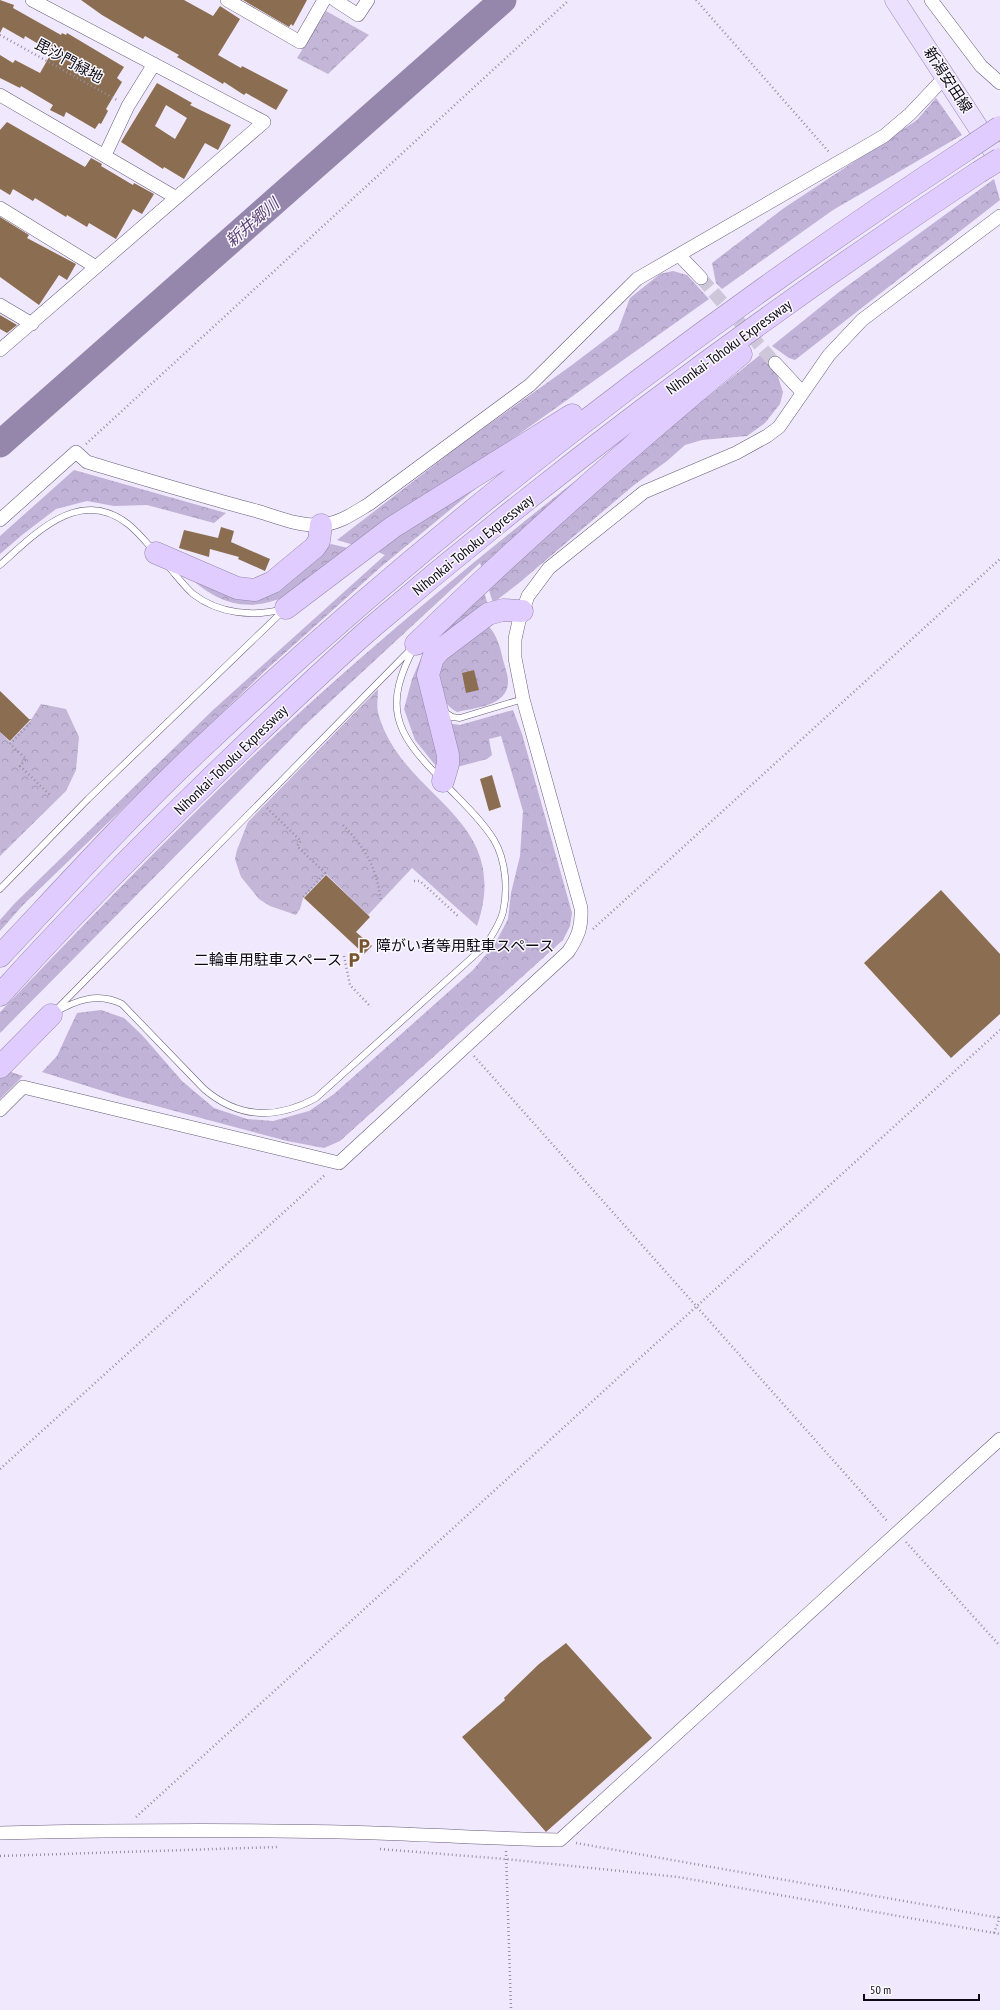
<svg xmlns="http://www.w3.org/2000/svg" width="1000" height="2010" font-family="'PT Sans Narrow','Noto Sans JP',sans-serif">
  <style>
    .forest { fill: url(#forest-crowns) }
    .park { fill: url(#park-crowns) }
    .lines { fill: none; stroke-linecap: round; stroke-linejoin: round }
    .river { stroke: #9586ab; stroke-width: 27 }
    .building { fill: #8b6e51; fill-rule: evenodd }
    .minor-tunnel { stroke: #cec7d9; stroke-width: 13; stroke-dasharray: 13 6; stroke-linecap: butt }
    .service-casing { stroke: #675c78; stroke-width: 7 }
    .minor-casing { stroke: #675c78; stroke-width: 14 }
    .primary-casing { stroke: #9688ad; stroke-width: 21 }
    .motorway-casing { stroke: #9688ad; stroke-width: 23 }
    .path { stroke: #9790a1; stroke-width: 2.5; stroke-dasharray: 1 3; stroke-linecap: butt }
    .service { stroke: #fff; stroke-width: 6 }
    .minor { stroke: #fff; stroke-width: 13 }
    .primary { stroke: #ece0ff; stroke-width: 20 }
    .motorway { stroke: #e0ccff; stroke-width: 22 }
    .motorway-bridge-casing { stroke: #9688ad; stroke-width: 23; stroke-linecap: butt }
    .motorway-bridge { stroke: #e0ccff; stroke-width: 22 }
    .labels { text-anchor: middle; stroke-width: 3; stroke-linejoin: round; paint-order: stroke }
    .street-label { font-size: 15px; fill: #0e0a15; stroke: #fbf8ff }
    .poi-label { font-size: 15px; fill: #0e0a15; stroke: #fbf8ff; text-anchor: start }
    .water-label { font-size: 16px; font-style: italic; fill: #584175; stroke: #fbf8ff }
  </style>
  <defs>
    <pattern id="forest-crowns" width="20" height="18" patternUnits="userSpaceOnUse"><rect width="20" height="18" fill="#c1b2d8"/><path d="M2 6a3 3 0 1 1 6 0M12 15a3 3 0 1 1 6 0" fill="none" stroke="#a598b8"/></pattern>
    <pattern id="park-crowns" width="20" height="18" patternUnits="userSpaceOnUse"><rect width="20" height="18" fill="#c3b6d7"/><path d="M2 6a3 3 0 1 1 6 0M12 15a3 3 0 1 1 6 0" fill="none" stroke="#a69bb8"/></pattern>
  </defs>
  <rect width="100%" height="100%" fill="#f0e8fc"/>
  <!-- forest -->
  <path class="forest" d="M936,98L962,135L833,210L722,289L716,283L712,263L784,208L917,120Z
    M994,179L1000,200L795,360L789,358L772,346L839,292Z
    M673,271L687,275L709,299L508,442L354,545L337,540L463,443L572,365L618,330L630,298L660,274Z
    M760,355L777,374L783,392L780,404L765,423L747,436L702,440L685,445L667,461L634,485L519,583L493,603L488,587L656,438Z
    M593,467L482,569L480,563L304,726L0,1033V1012L3,1009C119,888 236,766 363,656C438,591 515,528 593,467Z
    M74,470L226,513L214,523L147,505L114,506L87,501L56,509L22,535L0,554V536Z
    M497,471L382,566L267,669L23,905L0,931V920L14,904L213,710L385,555L376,551Z
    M331,544L348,548C334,559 320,570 306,581C300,586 293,592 286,596C247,614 216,603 186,574L239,596L317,555Z
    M484,592L488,605L430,650L442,746L436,766L415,740L404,709L412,679L422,656L432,641Z
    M487,624C497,635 500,646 503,660C505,667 508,675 508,681C509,706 474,708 457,712C438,701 441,687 438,668L445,656Z
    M513,710L522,734L572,913L570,926L563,940L340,1141L324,1148L287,1141L119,1096L42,1072L57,1056L77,1013L101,1010L124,1018L142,1035L182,1081L214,1108L247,1119L273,1121L309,1111L334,1094L473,970L495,944L508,919L511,893L520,856L523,811L501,736L489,739L492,755L487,759L457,767L447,723L460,725Z
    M8,1071L23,1076L0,1099V1078Z"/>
  <!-- park -->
  <path class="park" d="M326,11L369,35L328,74L297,58Z
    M378,689C378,698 376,708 379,716C404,800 514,817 477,926L412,868L368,915L326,874L303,898L300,909L296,915L270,906L259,899L241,877L235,859L237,850L248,822Z
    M41,704L66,709L79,737L76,770L66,791L0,856V732L10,742L31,720Z"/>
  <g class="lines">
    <!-- river -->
    <path class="river" d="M0,444L503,0"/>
  </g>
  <!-- building -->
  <path class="building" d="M0,0L14,5L13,8L61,35L62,33L66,35L67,33L124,67L117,78L122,82L106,109L108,111L101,124L99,123L95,129L66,112L64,117L50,110L53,105L21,86L20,88L0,78V55L13,63L15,60L40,73L52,52L25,36L24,39L3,27L0,33Z
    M81,0H184L213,16L220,6L240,19L218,55L241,68L242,66L288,90L276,110L246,93L244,95L224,82L223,84L177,57L179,55L145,36L143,39L102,15Z
    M243,0H307L293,26L291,24L289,27Z
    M157,83L192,103L190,105L231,125L218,150L205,143L184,179L164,167L163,169L121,142ZM166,105L187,118L175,139L155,126Z
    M7,122L85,167L91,158L102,164L101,166L133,185L134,183L154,194L142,214L133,209L116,239L89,223L87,227L67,215L66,217L35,198L33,201L13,189L10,195L0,189V130Z
    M0,217L29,235L27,238L76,264L67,280L59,275L39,305L0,277Z
    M0,315L17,325L7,333L0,329Z
    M221,527L234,531L231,542L270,559L265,571L238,559L239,557L210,549L209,557L179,548L184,530L218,538Z
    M474,670L479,690L466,693L462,673Z
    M0,691L30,720L10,741L0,732Z
    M492,775L501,807L489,811L480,779Z
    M326,875L370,917L356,932L372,946L364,954L304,898Z
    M941,890L1000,954V1014L951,1058L864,963Z
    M566,1643L652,1738L546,1832L462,1737L505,1700L504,1698L539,1664Z"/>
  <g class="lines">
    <!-- minor-tunnel -->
    <path class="minor-tunnel" d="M701,278L775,363"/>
    <defs>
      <path id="service" d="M0,565C35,534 79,486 128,524C138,532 146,542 154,551
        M168,566C176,575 184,586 193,594C219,614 253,617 284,609
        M415,646C383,705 394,732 439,777
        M443,711L452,717L460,718L523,699
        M0,889L88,799L283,611
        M59,1007L410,650
        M54,1013C76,1000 98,992 122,1004L204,1089C239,1119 276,1120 316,1098L486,945C492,935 500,924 503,912C508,890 506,860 494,840C481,819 462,802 445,784"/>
      <path id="minor" d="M227,0L300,42L324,0
        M335,0L358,15L368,0
        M931,0L981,66L1000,83
        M0,95L175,197
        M105,155L128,106L154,64
        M0,208L96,267
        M679,255L701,278
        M0,305L32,324
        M0,350L264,122L32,0
        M775,363L802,392
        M0,520L76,452L87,462C144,479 200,496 257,511C277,517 301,527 322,525C340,523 354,513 369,504L530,385L637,279L884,136L910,114L946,76
        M0,1110L23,1087L339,1163L568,952C578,937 582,927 581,908L523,699L515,658V639L519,621L528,596L549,568L644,492L736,453L767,436L779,427L829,355L862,320L1000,216
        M0,1833C134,1830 269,1829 403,1834C455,1836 508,1839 560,1840L1000,1439"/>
      <path id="primary" d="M895,0L1000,161"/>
      <path id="motorway" d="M156,553L237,588L255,590L273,582L315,547L319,541L321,525
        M286,608L393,527L572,415
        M416,644C520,543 629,447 741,354
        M443,781L448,764V755L428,675L433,658L439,651L488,614L503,610L522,611
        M0,956C65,887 129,816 198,751C435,527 694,329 966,150
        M0,995C67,920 139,848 211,778C264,727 316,676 371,628C564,463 768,312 979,172
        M0,1067L51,1015"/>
    </defs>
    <!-- service casing -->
    <use href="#service" class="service-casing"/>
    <!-- minor casing -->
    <use href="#minor" class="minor-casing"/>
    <!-- primary casing -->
    <use href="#primary" class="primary-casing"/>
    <!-- motorway casing -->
    <use href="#motorway" class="motorway-casing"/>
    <!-- path -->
    <path class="path" d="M696,0L829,152
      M0,35L117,100
      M86,444L569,0
      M30,719V723L10,744L26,759L20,766L51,796
      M267,808L301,841L297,846L325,873L303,897L304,898
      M343,825C366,849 377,868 381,902
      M414,881H420L459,917
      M593,929L1000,559
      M344,956L350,985L371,1007
      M474,1056L888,1522
      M0,1469L326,1174
      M906,1542L1000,1646
      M136,1817L1000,1030
      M576,1843L1000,1918
      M380,1849L505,1859L678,1877L1000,1934
      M506,1851L511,2010
      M0,1856L277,1847
      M994,1933L1000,1917"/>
    <!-- service -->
    <use href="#service" class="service"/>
    <!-- minor -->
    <use href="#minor" class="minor"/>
    <!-- primary -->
    <use href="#primary" class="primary"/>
    <!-- motorway -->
    <use href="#motorway" class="motorway"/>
    <defs>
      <path id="motorway-bridge" d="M966,150L1000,127
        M979,172L1000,159"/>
    </defs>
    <!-- motorway-bridge casing -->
    <use href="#motorway-bridge" class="motorway-bridge-casing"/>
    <!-- motorway-bridge -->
    <use href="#motorway-bridge" class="motorway-bridge"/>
  </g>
  <!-- icons -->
  <defs>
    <symbol id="parking-bare" viewBox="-9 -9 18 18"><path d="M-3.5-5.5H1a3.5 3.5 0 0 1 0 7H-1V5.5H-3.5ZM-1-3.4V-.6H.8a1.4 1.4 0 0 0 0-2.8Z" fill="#78552e" stroke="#fbf8ff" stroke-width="2.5" paint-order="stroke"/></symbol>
  </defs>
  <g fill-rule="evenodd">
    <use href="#parking-bare" x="353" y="935" width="22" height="22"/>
    <use href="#parking-bare" x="343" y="949" width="22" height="22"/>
  </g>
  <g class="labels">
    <!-- street labels -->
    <g class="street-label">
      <text transform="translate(69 61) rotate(29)" y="5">毘沙門緑地</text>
      <text transform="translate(948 80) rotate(57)" y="5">新潟安田線</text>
      <text transform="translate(729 347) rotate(-36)" y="5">Nihonkai-Tohoku Expressway</text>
      <text transform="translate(473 545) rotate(-39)" y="5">Nihonkai-Tohoku Expressway</text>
      <text transform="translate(231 760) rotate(-44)" y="5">Nihonkai-Tohoku Expressway</text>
    </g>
    <!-- poi labels -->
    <g class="poi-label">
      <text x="376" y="951">障がい者等用駐車スペース</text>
      <text x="342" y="965" text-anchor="end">二輪車用駐車スペース</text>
    </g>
    <!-- water labels -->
    <g class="water-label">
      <text transform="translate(252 222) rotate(-41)" y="6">新井郷川</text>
    </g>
  </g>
  <!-- scale -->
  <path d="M864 1994v6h115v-6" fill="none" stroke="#0e0a15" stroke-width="2"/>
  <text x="870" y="1994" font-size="12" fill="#0e0a15" stroke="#fbf8ff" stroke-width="3" paint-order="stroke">50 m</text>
</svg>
